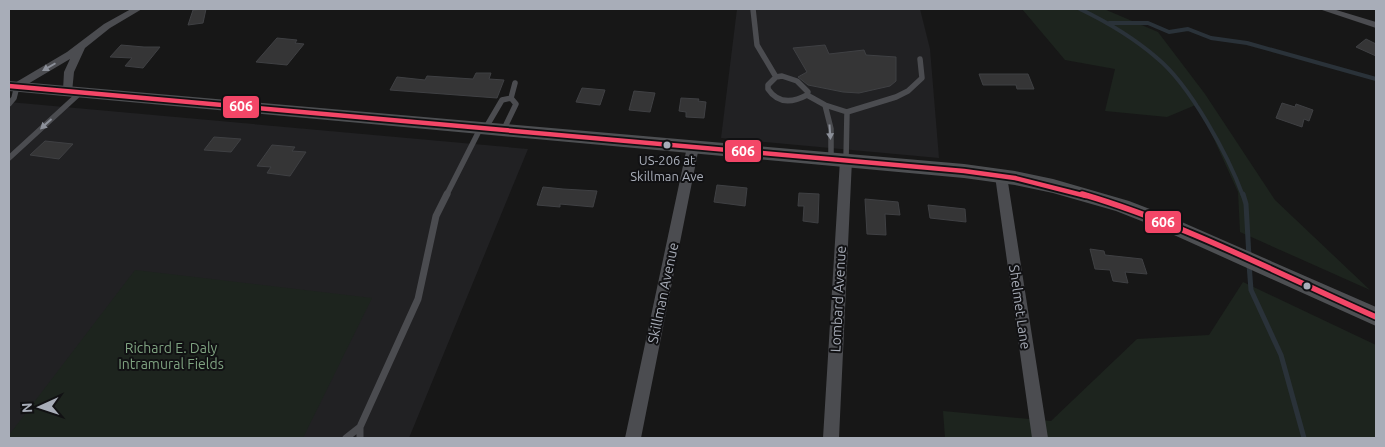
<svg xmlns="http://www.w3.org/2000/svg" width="1385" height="447" font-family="Ubuntu,sans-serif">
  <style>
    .built { fill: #212123 }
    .green { fill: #1d241e }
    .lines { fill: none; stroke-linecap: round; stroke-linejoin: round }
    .stream-far1 { stroke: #2a3239; stroke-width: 4 }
    .stream { stroke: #2a3239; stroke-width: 5 }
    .building { fill: #353536; stroke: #3f4043 }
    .service-far1 { stroke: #4b4c50; stroke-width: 5.5 }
    .service { stroke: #4b4c50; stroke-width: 7 }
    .minor { fill: #4b4c50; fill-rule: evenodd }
    .primary { fill: #4d4f52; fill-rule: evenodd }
    .bus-1-far1-casing { stroke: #111113; stroke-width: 8 }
    .bus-1-casing { stroke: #111113; stroke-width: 9 }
    .bus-1-far1 { stroke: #f34667; stroke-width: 4.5 }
    .bus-1 { stroke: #f34667; stroke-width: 5.5 }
    .oneway { fill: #8c9099 }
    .bus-dot { fill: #a8adb8; stroke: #111113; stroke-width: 2 }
    .labels { text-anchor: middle; stroke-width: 4; stroke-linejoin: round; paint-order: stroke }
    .bus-label { font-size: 13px; fill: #a8adb8; stroke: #111113 }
    .street-label { font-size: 14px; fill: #a8adb8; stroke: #111113 }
    .park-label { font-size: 14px; fill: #7fa381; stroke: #111113 }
    .line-badge { stroke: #111113; stroke-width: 2 }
    .badge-label { font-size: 14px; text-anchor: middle; font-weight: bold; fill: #fff }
  </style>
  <rect width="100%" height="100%" fill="#171717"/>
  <!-- built -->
  <path class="built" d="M737,9H920L930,49L939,158L721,138Z
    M9,102L528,149L409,438H9Z"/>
  <!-- green -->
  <path class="green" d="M1022,9H1104L1158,32L1205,94L1275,200L1370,290L1240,232L1238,192L1198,104L1167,117L1105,111L1115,69L1065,60Z
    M135,270L372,298L303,438H9V435Z
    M1243,282L1376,345V438H945L943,411L1051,421L1137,339L1209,335Z"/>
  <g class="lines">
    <!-- stream-far1 -->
    <path class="stream-far1" d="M1080,9C1107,22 1134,38 1157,58C1190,85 1228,155 1243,196
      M1109,23H1148L1169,32L1188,29L1211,38L1247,43L1376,79"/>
    <!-- stream -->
    <path class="stream" d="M1243,194L1246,204L1249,257
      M1249,264L1251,290L1281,355L1304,438"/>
  </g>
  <!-- building -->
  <path class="building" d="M206,9L203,23L188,25L193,10Z
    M277,38L297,40L295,43L304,44L287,65L256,62Z
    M1366,39L1376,44V56L1356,47Z
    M121,45L144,47H160L143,68L125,66L132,58L110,57Z
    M825,45L829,54L864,50L866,55L896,57V81L890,86L859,93L843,92L808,85L798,77L807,72L793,48Z
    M476,73H491L489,79L504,80L497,98L390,90L397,77L425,80L427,76L473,79Z
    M979,74H1028L1034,89H1017L1016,85H983Z
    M582,88L605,90L600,105L576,102Z
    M634,91L655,93L650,112L629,110Z
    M681,98L699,99L698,101L706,102L704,118L686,117V112L679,111Z
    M1282,103L1295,107L1296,104L1313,110L1309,121L1304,119L1302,127L1276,118Z
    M214,137L241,139L231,152L204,150Z
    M45,141L73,144L59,159L30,155Z
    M272,145L295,147L292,151L306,152L290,176L267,173L271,167L257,166Z
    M717,185L747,188L745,206L714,202Z
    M543,187L563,189L597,191L593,207L560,204V207L537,205Z
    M799,193L819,194L818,223L803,221L804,206H798Z
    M865,199L898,202L900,215L885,214L886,235L867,234Z
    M928,205L965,209L966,222L930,218Z
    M1090,249L1104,251L1105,255L1142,259L1147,274L1125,272L1128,283L1113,281L1110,270L1095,269Z"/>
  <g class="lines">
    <!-- service-far1 -->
    <path class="service-far1" d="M753,9L757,45L776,77
      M782,76L797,81L808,92L807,95C792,103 778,104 768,89V85L776,77Z
      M807,95L825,105L847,112L896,97L908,91L922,78L920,59
      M511,98L515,83
      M9,104L14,98L17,86
      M825,105L831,129V160
      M485,129L502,100L511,98L516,104L503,131
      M9,158L81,92
      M846,160L847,112
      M446,196L480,129"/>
    <!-- service -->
    <path class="service" d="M346,438L360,427
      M360,438V427L418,299L436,216L447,194"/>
    <!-- minor -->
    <path class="minor" d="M131,9H142L110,28L85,48L74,72L72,92L68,93L63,90L64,72L70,59L21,88H13L12,86L13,84L67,52L104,24Z
      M1319,9H1333L1376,22V28Z
      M693,143L699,147L641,438H625L687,147Z
      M846,156L852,160L839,438H823L840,160Z
      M1001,172L1007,176L1048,438H1032L995,176Z"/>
    <!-- primary -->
    <path class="primary" d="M9,81L964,164L1015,171L1053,179L1129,201L1168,216L1376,307V326L1154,226L1116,211L1053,193L1015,185L964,178L9,91Z"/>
    <defs>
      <path id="bus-1-far1" d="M9,86L964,171L1015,178L1086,196"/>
      <path id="bus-1" d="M1082,194C1184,224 1279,274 1376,317"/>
    </defs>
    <!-- bus-1-far1 casing -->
    <use href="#bus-1-far1" class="bus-1-far1-casing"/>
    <!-- bus-1 casing -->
    <use href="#bus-1" class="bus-1-casing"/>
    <!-- bus-1-far1 -->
    <use href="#bus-1-far1" class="bus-1-far1"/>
    <!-- bus-1 -->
    <use href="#bus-1" class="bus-1"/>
  </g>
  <!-- one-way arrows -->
  <defs><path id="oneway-solid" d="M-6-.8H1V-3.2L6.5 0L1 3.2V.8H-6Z" transform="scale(1.25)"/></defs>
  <g class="oneway">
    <use href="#oneway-solid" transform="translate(49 67) rotate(150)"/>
    <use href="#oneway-solid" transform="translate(46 124) rotate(138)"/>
    <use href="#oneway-solid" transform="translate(830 132) rotate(86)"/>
  </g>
  <!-- markers -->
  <g class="bus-dot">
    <circle cx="667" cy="145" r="4.5"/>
    <circle cx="1307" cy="286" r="4.5"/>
  </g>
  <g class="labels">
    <!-- bus labels -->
    <g class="bus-label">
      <text x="667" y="165">US-206 at<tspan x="667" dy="16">Skillman Ave</tspan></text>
    </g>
    <!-- street labels -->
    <g class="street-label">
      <text transform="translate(663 293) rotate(-78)" y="5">Skillman Avenue</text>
      <text transform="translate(838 299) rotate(-87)" y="5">Lombard Avenue</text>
      <text transform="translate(1020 307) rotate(82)" y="5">Shelmet Lane</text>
    </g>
    <!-- park labels -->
    <g class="park-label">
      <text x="171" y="353">Richard E. Daly<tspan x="171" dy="16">Intramural Fields</tspan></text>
    </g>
  </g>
  <g class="line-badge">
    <rect x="222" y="95" width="38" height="24" rx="5" fill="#f34667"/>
    <rect x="724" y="139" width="38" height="24" rx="5" fill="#f34667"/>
    <rect x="1144" y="210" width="38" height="24" rx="5" fill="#f34667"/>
  </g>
  <g class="badge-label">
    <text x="241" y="111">606</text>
    <text x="743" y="156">606</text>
    <text x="1163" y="227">606</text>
  </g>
  <!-- border -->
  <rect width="1385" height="447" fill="none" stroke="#a8adb8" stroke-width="20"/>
  <!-- north arrow -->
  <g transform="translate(40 407) rotate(267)" stroke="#111113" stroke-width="4" paint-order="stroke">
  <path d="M0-4L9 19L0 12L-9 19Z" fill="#a8adb8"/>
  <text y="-8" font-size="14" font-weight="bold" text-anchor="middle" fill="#a8adb8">N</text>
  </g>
</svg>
